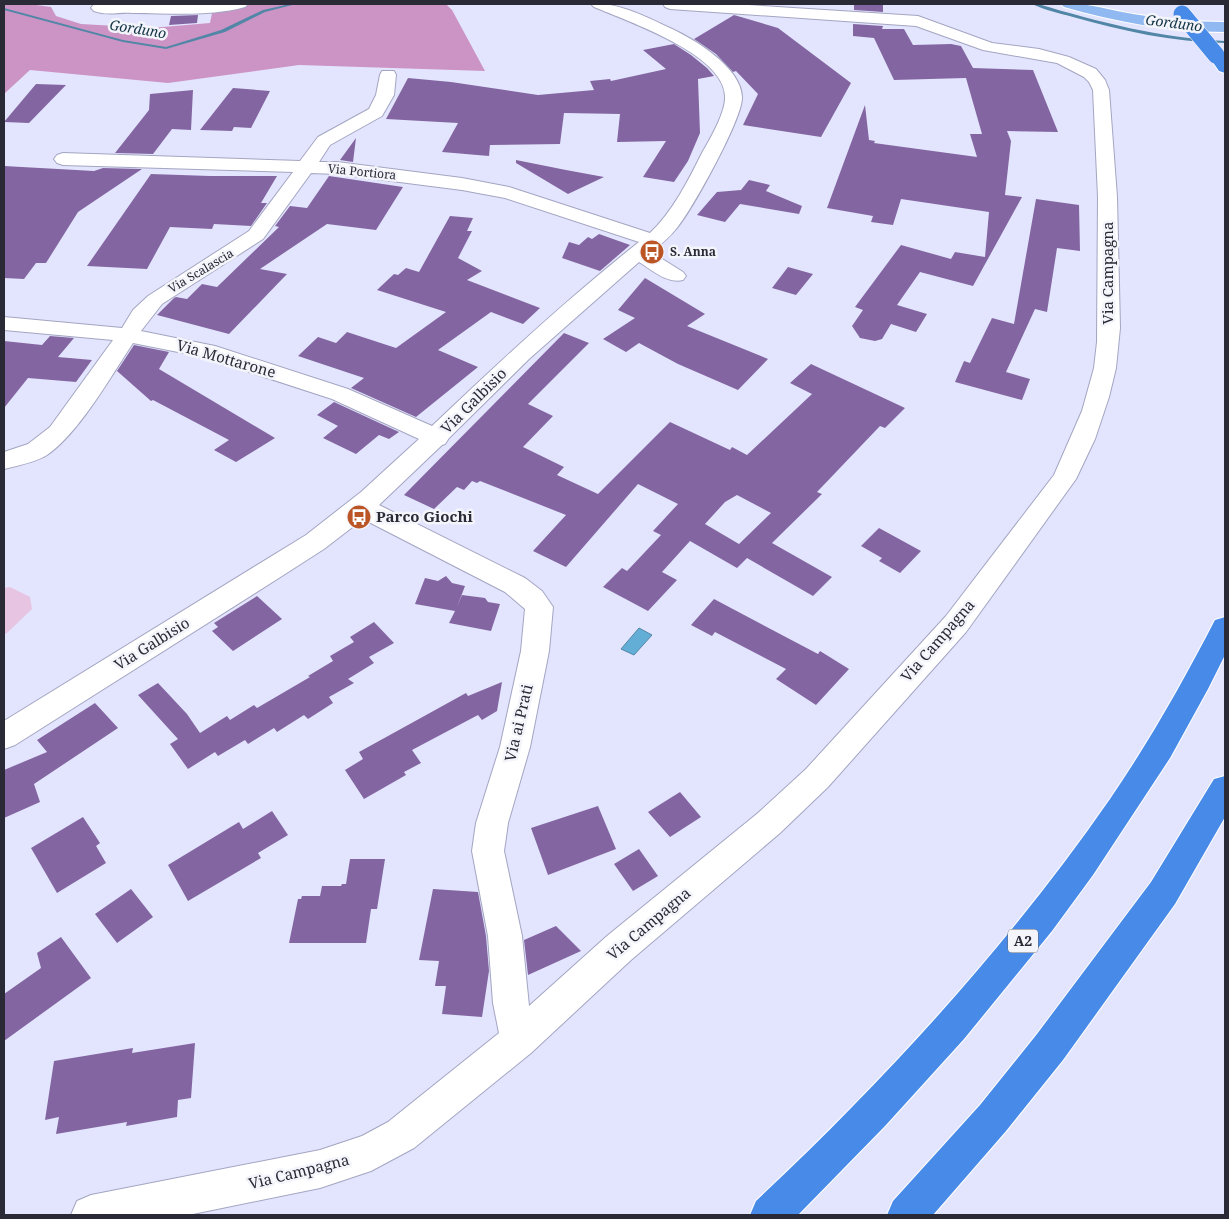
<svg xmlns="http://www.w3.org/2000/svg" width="1229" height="1219" font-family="'Noto Serif',serif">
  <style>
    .green { fill: #e7c4e2 }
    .forest { fill: #cc94c5 }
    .water { fill: #63aed6; stroke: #5286a6 }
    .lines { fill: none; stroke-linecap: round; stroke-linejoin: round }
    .stream { fill: #5286a6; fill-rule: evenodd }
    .building { fill: #8366a1; fill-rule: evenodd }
    .minor-casing { stroke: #a3a5c2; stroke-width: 2 }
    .major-casing { stroke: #fff; stroke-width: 2 }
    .highway-casing { stroke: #fff; stroke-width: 2 }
    .minor { fill: #fff; fill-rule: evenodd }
    .major { fill: #91b9f1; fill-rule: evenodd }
    .highway { fill: #478ae8; fill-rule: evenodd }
    .highway-bridge-casing { stroke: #fff; stroke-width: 18; stroke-linecap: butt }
    .highway-bridge { stroke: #478ae8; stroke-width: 17 }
    .labels { text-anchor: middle; stroke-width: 5; stroke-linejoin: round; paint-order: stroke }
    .far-street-label { font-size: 12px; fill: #292a36; stroke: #f4f4fb }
    .far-poi-label { font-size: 12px; font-weight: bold; fill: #292a36; stroke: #f4f4fb; text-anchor: start }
    .far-water-label { font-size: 14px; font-style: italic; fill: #123445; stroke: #f4f4fb }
    .shield { fill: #f4f4fb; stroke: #666771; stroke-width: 1 }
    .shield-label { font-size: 14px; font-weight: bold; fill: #292a36 }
    .street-label { font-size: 15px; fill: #292a36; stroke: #f4f4fb }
    .poi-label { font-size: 15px; font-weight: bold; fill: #292a36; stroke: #f4f4fb; text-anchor: start }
  </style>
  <rect width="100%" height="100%" fill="#e3e5fe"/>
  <!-- green -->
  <path class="green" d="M10,587L30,597L32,609L7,633L4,634V588Z"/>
  <!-- forest -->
  <path class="forest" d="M4,4H29L51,7L56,16L81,24L151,28L210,23L213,8L240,4H446L452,10L485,71L299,65L168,83L30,70L4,94Z"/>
  <!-- water -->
  <path class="water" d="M639,628L652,635L634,655L621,649Z"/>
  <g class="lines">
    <!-- stream -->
    <path class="stream" d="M290,4H296L265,12L225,32L166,49L123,42L4,10V8L123,40L166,47L221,30L263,10Z
      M1032,4H1038C1099,22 1160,38 1225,41V43C1173,42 1122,31 1073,17C1059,13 1044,10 1032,4Z"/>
  </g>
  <!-- building -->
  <path class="building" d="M854,4H883V12L854,10Z
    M198,15L197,23L169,25L171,16Z
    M734,15L778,28L851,83L821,137L743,125L758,94L736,71L733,72L716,54L694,39Z
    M853,24L883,26L882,29H904L913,45L951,44L961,46L973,68L1033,70L1058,132L1007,131L1011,141L1005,195L1022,197L973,286L920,272L897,305L927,314L916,332L891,324L882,339L875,341L860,338L852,326L863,310L855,307L901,245L951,259L955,252L985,257L989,212L901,199L893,225L871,222L873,216L827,208L865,105L869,140L875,141L874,143L977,157L970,134H982L966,78L894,80L874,38L853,36Z
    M674,44L691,55L707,68L714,76L698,79L700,133L688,161L674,182L643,177L666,141L617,142L620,114L564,113L560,144L490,145L489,156L442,152L458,123L386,119L408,78L451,82L538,95L594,90L590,81L610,79L611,81L666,69L643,50Z
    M36,84L66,85L29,123L4,122Z
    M233,88L270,91L251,128L234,127L232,131L200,130Z
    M193,90L191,130L172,129L153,154L115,153L149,110L150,94Z
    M356,138L353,162L340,160Z
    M516,160L566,170L604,177L568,194L516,163Z
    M4,166L94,171L103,168L142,169L78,212L46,263H36L24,279L4,278Z
    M151,174L210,176H277L261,203H267L251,226L214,224L212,229L170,227L147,269L87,266Z
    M329,176L403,187L376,230L327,224L260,269L287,274L229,334L157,315L174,298L176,297L187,299L202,284L217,287L279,227L275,226L290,206L307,208Z
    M749,180L770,185L766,191L802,206L799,214L740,204L725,222L697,215L717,192L741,190Z
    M1036,199L1079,205L1080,251L1057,248L1047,312L1035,309L1006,372L1030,379L1022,400L955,382L964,361L970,363L992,318L1014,324Z
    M450,216L473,218L467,231H472L458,258L482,271L467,280L540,308L523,324L491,312L438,350L478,367L416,417L351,388L364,378L298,356L318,337L336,343L347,332L396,348L446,312L377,290L394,274L398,275L406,268L419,272Z
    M599,234L630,245L600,271L562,258L569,242L579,245L588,237L592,239Z
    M788,267L813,274L796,295L772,288Z
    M645,278L705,314L687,326L768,359L738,390L678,364L639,343L626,352L603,339L635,318L618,310Z
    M564,333L589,343L528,404L553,416L523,447L564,467L557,475L598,494L670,422L730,450L732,447L747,455L812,394L790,383L811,364L905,408L885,428L880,426L817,492L822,494L772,543L832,577L813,596L747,558L737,568L690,541L662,572L677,580L648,611L603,587L622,568L627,571L661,535L653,531L678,504L638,484L566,567L533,551L566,515L480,481L477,483L472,481L464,490L457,487L434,509L404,495ZM737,495L771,513L739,544L705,524L725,502Z
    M50,336L74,338L58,357L92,360L76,382L28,378L4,408V341L42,345Z
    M134,345L169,352L159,369L275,438L236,462L214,450L229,440L153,400L151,401L117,371Z
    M334,402L399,432L389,439L379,435L356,454L323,438L338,426L317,415Z
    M879,528L921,551L900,573L879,561L882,558L861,546Z
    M446,576L452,583L465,586L457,607L462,595L485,598L488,602L500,604L491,631L449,623L455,611L415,604L425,578L438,581Z
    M257,596L282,619L233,651L212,631L218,627L214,623Z
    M714,599L818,654L820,651L849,669L816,705L776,679L786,669L715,632L712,636L691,625Z
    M374,622L394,643L369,657L374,663L348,679L354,683L329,697L333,703L308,719L304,715L277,732L274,728L248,744L245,740L218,756L215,752L188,769L170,744L178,739L138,695L158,683L187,714L200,733L227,716L230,720L254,705L257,708L310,677L308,676L333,661L330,656L354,642L350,637Z
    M502,682L497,711L482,720L478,715L412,750L421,763L404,772L406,775L364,799L345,770L363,759L359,752L466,693L468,696Z
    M95,703L118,728L34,784L40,802L4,818V770L47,752L37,740Z
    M680,792L701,817L670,837L648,812Z
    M598,806L616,849L548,875L531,828Z
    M272,811L288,835L258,853L261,858L188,901L168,865L239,822L243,829Z
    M83,817L100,843L96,846L106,863L57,893L31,848Z
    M639,849L658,876L633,891L614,864Z
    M350,859H385L377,909H371L366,943H289L298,899H301L302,896H320L322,886H341L342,884H346Z
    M131,889L153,917L117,943L95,914Z
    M433,889L478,892L486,936L489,971L482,1017L442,1014L446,986H435L439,961L419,960Z
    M556,926L581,951L528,975L524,940Z
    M61,937L91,978L4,1041V994L41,968L37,953Z
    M195,1043L191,1098L178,1100L177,1117L126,1126L127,1122L56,1134L59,1117L45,1120L54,1061L133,1048L132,1053Z"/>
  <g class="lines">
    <defs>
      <path id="minor" d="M94,4L110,5L248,4L245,7C208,17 171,13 132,13C119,12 107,16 94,11L91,8Z
        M591,4C618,2 646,17 670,28C694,39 741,67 742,97C743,118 692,210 676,229C669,238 660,245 651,252L683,272L686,276L683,280C667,284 652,270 639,262L529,359L449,438L445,444L442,445L379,505L525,578L542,591L553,607L549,651L530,747L508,823L504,851L522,936L529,1006L607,936L758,813L806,769L946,616L1054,475L1082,411L1094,368L1097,342L1098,197L1093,90L1089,82L1084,77L1057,63L983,50L916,26L670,9L665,7L663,4H733L918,16L992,43L1039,49L1069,57L1096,69L1105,80L1109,90L1117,197L1120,328L1116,368L1109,397L1095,439L1076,479L966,632L828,787L780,833L631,960L531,1053L414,1148L371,1171L320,1188L188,1215H71L77,1201L91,1195L320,1150L362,1136L388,1122L499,1033L493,1003L488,936L472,851L476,823L500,747L521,651L525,609L505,592L363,519L324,549L282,576L15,745L4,749V721L306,535L361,492L419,439L332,399L203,357L133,343C111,376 79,433 47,455C36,462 17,466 4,469V452L28,444L50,427L113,340L4,330V317L122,328L133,310L148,296L249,231L293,172L63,165L57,163L54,159L57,155L63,153L300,161L318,137L369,109L376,95L380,75L382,71H394L396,75L394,95L382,116L330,145L319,162H337L462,178L509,187L650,233C673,211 688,181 702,153C710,139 726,112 725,96C724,54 627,21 594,7ZM311,173L337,174L462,190L505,198L639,242C567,299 499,362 432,426L348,389L215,346L141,331L162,304L263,239Z"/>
      <path id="major" d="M1061,4C1086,2 1109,10 1133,14C1164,19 1194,22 1225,22V32C1170,32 1117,22 1064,7Z"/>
      <path id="highway" d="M1216,50L1222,52L1225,57V73L1219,71L1208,55L1210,52Z
        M1225,617V655L1208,689L1170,758L1093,875L1052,931L964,1039L885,1126L798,1215H750L756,1201C886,1079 1008,946 1110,799C1149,742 1183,682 1215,620Z
        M1225,776V817L1175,904L1063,1060L1006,1131L933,1215H887L893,1201L980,1105L1037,1034L1151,882L1214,779Z"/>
    </defs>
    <!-- minor casing -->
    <use href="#minor" class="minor-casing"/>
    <!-- major casing -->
    <use href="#major" class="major-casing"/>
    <!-- highway casing -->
    <use href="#highway" class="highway-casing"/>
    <!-- minor -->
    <use href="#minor" class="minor"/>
    <!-- major -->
    <use href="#major" class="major"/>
    <!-- highway -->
    <use href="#highway" class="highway"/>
    <defs>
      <path id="highway-bridge" d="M1182,14L1216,55"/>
    </defs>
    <!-- highway-bridge casing -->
    <use href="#highway-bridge" class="highway-bridge-casing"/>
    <!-- highway-bridge -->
    <use href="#highway-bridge" class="highway-bridge"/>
  </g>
  <!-- icons -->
  <defs>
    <symbol id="bus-disc" viewBox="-11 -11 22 22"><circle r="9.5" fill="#bb5526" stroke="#f4f4fb"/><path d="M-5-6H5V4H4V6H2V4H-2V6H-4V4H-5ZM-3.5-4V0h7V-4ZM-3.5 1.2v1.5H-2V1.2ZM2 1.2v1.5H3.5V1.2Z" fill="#fff"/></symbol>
  </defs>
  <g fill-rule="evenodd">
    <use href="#bus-disc" x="638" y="238" width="28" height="28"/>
    <use href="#bus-disc" x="345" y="503" width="28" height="28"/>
  </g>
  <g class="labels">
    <!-- far-street labels -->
    <g class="far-street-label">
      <text transform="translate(362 172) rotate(6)" y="4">Via Portiora</text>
      <text transform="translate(201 271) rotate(-31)" y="4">Via Scalascia</text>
    </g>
    <!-- far-poi labels -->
    <g class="far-poi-label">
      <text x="670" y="256">S. Anna</text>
    </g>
    <!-- far-water labels -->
    <g class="far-water-label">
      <text transform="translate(1174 23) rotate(7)" y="5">Gorduno</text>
      <text transform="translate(138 29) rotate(9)" y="5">Gorduno</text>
    </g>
    <!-- shield labels -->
    <rect class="shield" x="1008" y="929.5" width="30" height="23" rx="4"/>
    <g class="shield-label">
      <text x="1023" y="946">A2</text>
    </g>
    <!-- street labels -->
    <g class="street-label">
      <text transform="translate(1108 273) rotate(-90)" y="5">Via Campagna</text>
      <text transform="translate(226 359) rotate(16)" y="5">Via Mottarone</text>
      <text transform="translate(474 401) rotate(-45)" y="5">Via Galbisio</text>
      <text transform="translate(938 641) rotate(-49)" y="5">Via Campagna</text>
      <text transform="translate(152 644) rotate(-32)" y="5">Via Galbisio</text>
      <text transform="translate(519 723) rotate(-77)" y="5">Via ai Prati</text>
      <text transform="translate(649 924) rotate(-40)" y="5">Via Campagna</text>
      <text transform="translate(299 1172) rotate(-14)" y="5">Via Campagna</text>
    </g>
    <!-- poi labels -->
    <g class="poi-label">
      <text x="376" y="522">Parco Giochi</text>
    </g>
  </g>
  <!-- border -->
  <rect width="1229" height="1219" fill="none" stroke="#292a36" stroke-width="10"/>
</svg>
